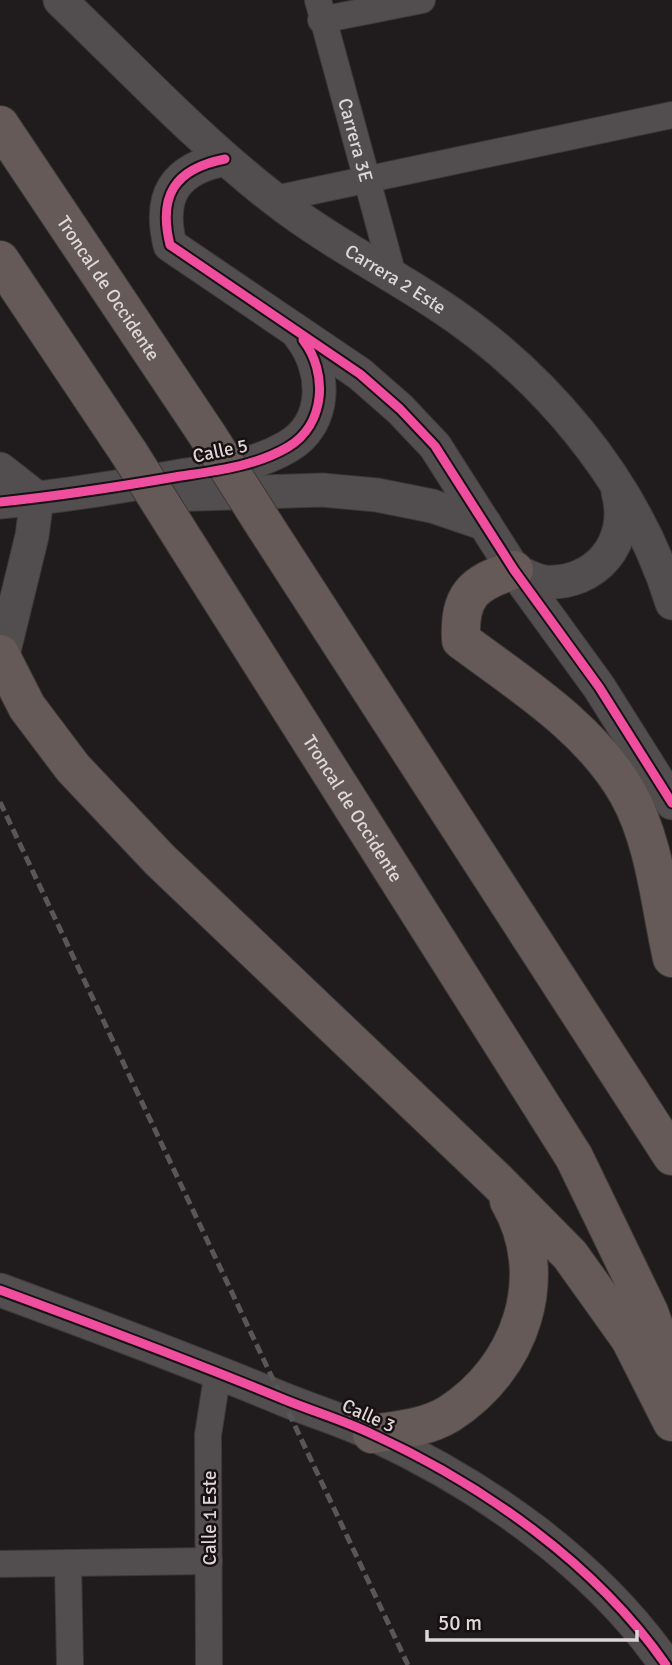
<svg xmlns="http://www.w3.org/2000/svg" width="672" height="1665" font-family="Signika,sans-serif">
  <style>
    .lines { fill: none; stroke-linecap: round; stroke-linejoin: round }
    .minor-casing { stroke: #3b3838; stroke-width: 28 }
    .tertiary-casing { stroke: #3b3838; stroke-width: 35 }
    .trunk-casing { stroke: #3b3838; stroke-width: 40 }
    .minor { stroke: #524e4f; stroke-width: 26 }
    .tertiary { stroke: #524e4f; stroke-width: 33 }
    .trunk { stroke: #665a58; stroke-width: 38 }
    .rail { stroke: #595657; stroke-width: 5; stroke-dasharray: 10 5; stroke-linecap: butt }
    .trunk-bridge-casing { stroke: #3b3838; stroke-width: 40; stroke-linecap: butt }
    .trunk-bridge { stroke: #665a58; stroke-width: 38 }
    .cycleway-casing { stroke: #181012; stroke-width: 13 }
    .cycleway { stroke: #ef4d9e; stroke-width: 9 }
    .labels { text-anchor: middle; stroke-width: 5; stroke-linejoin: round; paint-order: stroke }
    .street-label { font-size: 19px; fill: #ddd7d8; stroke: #181012 }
  </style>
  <rect width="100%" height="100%" fill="#201b1c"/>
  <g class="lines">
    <defs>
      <g id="minor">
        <path id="s1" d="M318,0L394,279"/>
        <path d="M321,20L422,0"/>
        <path d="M275,199L672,115"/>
        <path d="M0,1564L209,1561"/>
        <path d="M68,1564L70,1665"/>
        <path d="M209,1665L208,1435L218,1371"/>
      </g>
      <g id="tertiary">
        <path id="s2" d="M60,0C130,67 197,139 273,198C324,238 380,267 434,302C541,371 634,479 672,603"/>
        <path d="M225,159C174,169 158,196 170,245L360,374L400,409L435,446L514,570L599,687L672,803"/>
        <path d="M0,469L37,498L32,536L2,659"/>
        <path d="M167,495L322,490L377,495L432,506L485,524"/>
        <path d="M0,502C57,497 113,488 169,478C209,471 251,468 287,447C329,423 326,369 300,336"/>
        <path d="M514,570C523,574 535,581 545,582C596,585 632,542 618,492"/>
        <path d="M0,1290C95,1325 189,1360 283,1399C312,1411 343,1420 372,1434C483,1485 596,1564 666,1665"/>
      </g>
      <g id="trunk">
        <path id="s3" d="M0,125L208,436"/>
        <path d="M0,260L129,453"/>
        <path d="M265,526L672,1156"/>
        <path id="s4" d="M185,542L574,1157L649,1312L672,1376"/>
        <path d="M514,570C473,583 459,595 461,640C520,684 591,728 628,794C655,842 660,905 672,958"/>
        <path d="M0,654L27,707L73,768L160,860L497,1181L570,1255L630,1339L672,1422"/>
        <path d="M372,1434C398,1430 426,1428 449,1414C520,1369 553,1277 509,1201"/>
      </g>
    </defs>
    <!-- minor casing -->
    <use href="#minor" class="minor-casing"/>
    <!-- tertiary casing -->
    <use href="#tertiary" class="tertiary-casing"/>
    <!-- trunk casing -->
    <use href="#trunk" class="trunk-casing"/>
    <!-- minor -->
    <use href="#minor" class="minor"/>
    <!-- tertiary -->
    <use href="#tertiary" class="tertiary"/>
    <!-- trunk -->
    <use href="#trunk" class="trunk"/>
    <!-- rail -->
    <path class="rail" d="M0,802L408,1665"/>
    <defs>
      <path id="trunk-bridge" d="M208,436L265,526
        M129,453L185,542"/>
    </defs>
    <!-- trunk-bridge casing -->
    <use href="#trunk-bridge" class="trunk-bridge-casing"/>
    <!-- trunk-bridge -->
    <use href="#trunk-bridge" class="trunk-bridge"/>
    <defs>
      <path id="cycleway" d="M225,159C174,169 158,196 170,245L360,374L400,409L435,446L514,570L599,687L672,803
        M0,502C59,496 117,487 175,477C213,471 254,467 288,447C326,424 328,372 303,340
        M0,1290C95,1325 189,1360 283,1399C312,1411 343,1420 372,1434C483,1485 596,1564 666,1665"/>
    </defs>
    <!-- cycleway casing -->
    <use href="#cycleway" class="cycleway-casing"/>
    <!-- cycleway -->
    <use href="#cycleway" class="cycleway"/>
  </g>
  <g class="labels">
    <!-- street labels -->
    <g class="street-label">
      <text dy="7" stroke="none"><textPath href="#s1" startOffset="145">Carrera 3E</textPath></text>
      <text dy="7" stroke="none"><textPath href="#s2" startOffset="438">Carrera 2 Este</textPath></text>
      <text dy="7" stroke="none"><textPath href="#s3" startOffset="196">Troncal de Occidente</textPath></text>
      <text transform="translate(220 450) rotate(-12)" y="7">Calle 5</text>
      <text dy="7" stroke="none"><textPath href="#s4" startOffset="315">Troncal de Occidente</textPath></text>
      <text transform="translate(369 1415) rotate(24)" y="7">Calle 3</text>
      <text transform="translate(209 1518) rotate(-90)" y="7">Calle 1 Este</text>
    </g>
  </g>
  <!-- scale -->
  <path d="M427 1630v10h210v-10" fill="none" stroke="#ddd7d8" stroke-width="3.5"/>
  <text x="438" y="1630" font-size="21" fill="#ddd7d8" stroke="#181012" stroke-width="5" paint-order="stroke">50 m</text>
</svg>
